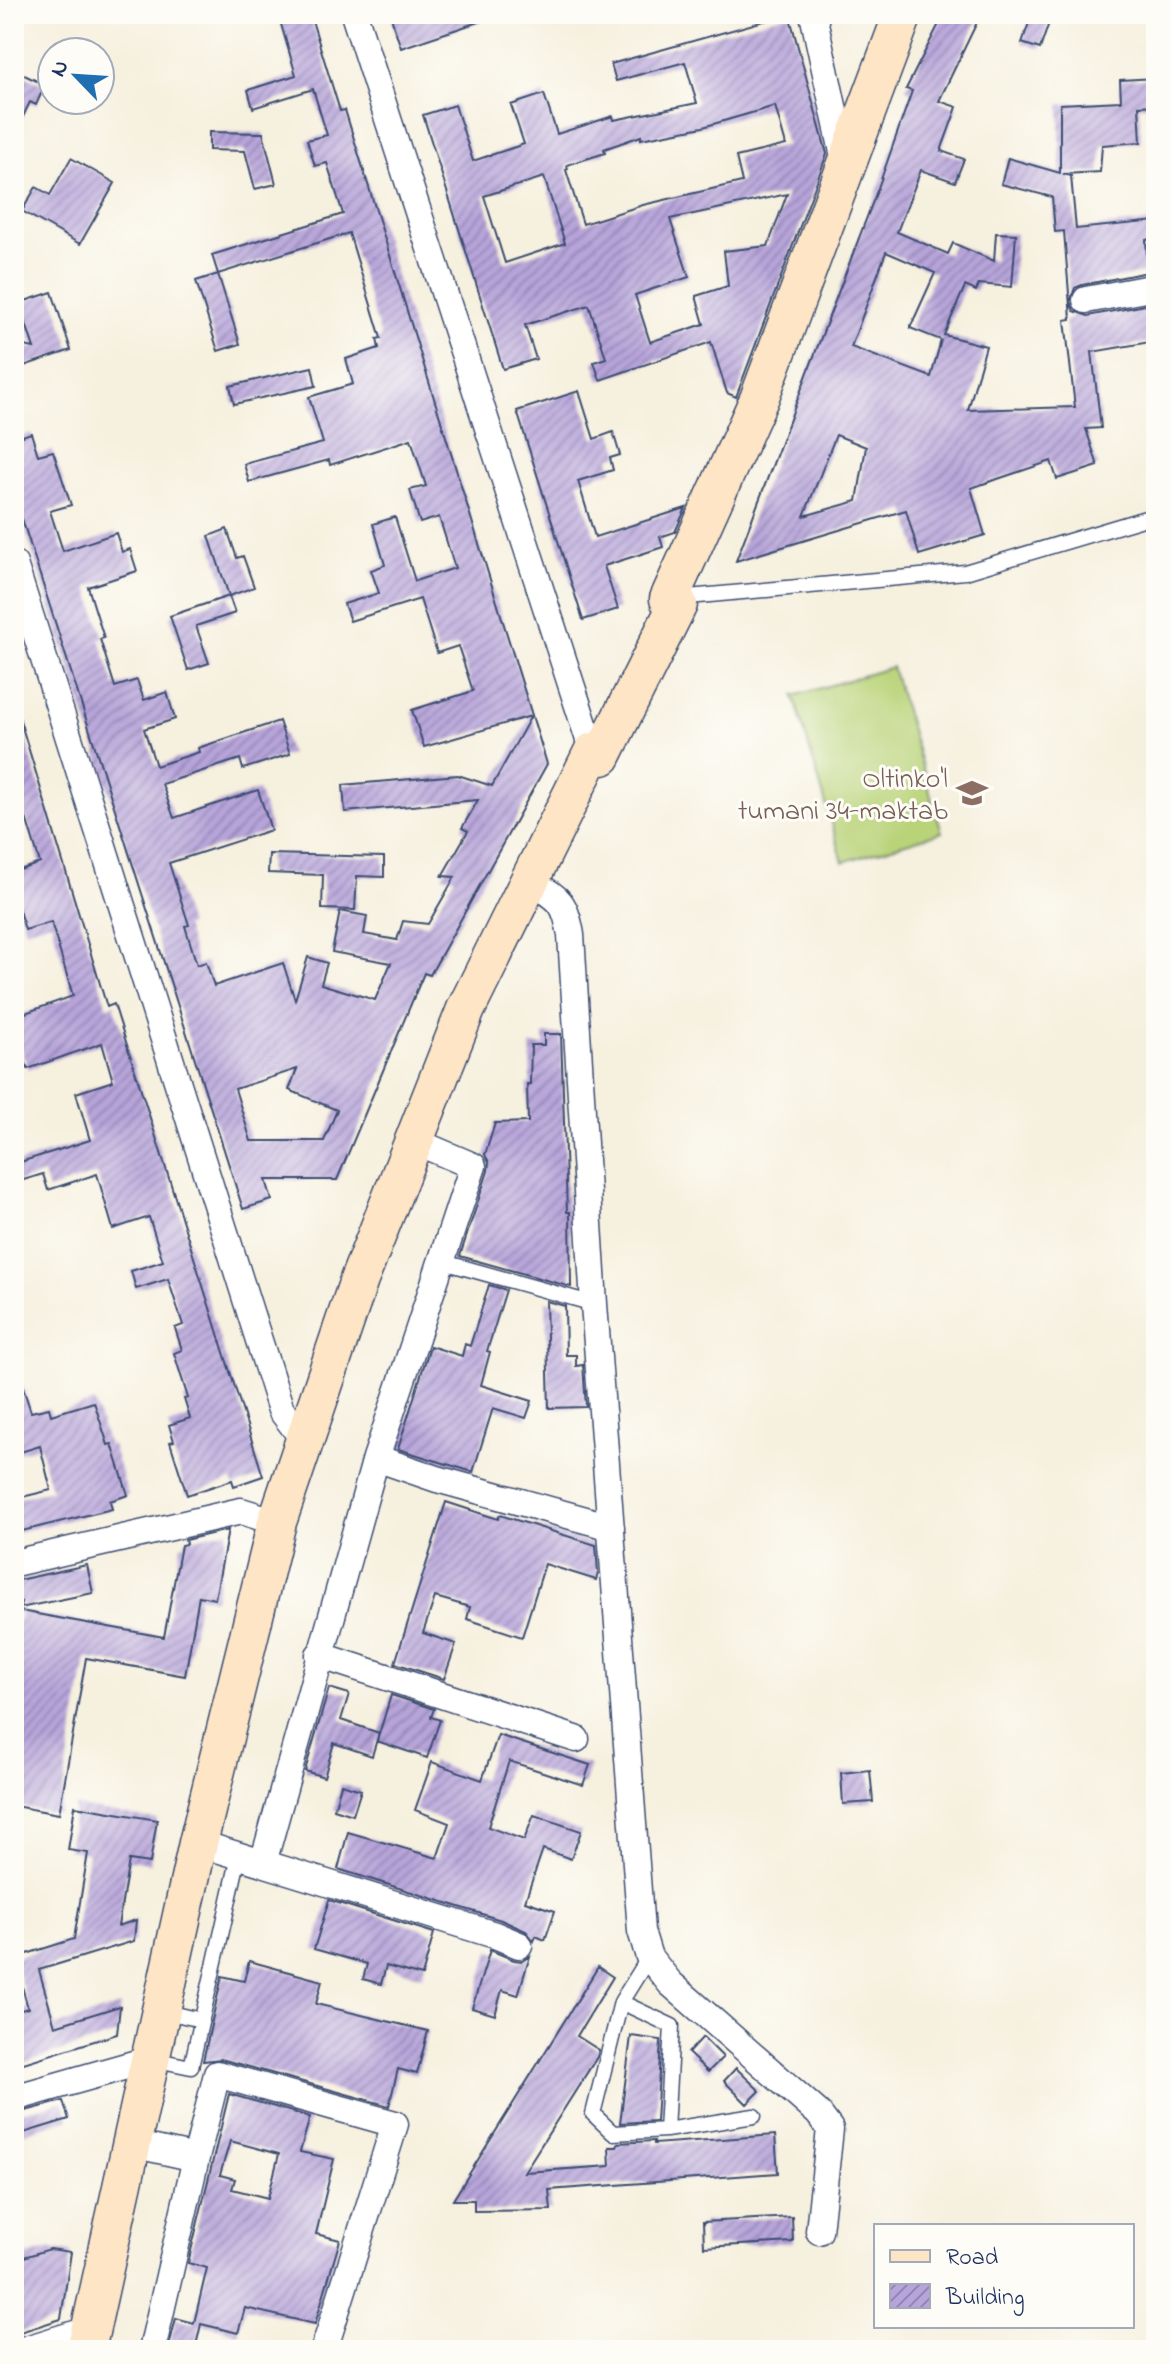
<svg xmlns="http://www.w3.org/2000/svg" width="1170" height="2364" font-family="'Indie Flower',sans-serif">
  <style>
    .grass { fill: #b9d378; stroke: #6a816b; stroke-width: 2 }
    .building { fill: url(#building-hatch); fill-rule: evenodd }
    .lines { fill: none; stroke-linecap: round; stroke-linejoin: round }
    .lane-casing { stroke: #3c4c71; stroke-width: 17 }
    .street-casing { stroke: #3c4c71; stroke-width: 29 }
    .secondary-casing { stroke: #3c4c71; stroke-width: 41 }
    .lane { stroke: #fff; stroke-width: 14 }
    .street { stroke: #fff; stroke-width: 26 }
    .secondary { stroke: #fde5c5; stroke-width: 38 }
    .labels { text-anchor: middle; stroke-width: 6; stroke-linejoin: round; paint-order: stroke }
    .education-label { font-size: 28px; fill: #785e54; stroke: #fdfcf7; text-anchor: end }
  </style>
  <defs>
    <pattern id="building-hatch" width="6" height="6" patternUnits="userSpaceOnUse" patternTransform="scale(2)"><rect width="6" height="6" fill="#b7a4da"/><path d="M-1 1l2-2M0 6l6-6M5 7l2-2" fill="none" stroke="#9486b4"/></pattern>
  </defs>
  <rect width="100%" height="100%" fill="#fdfcf7"/>
  <filter id="ink" filterUnits="userSpaceOnUse"><feTurbulence type="fractalNoise" baseFrequency=".0125" numOctaves="2"/><feDisplacementMap in="SourceGraphic" scale="16" xChannelSelector="R" yChannelSelector="G"/><feConvolveMatrix kernelMatrix="1 2 1 2 8 2 1 2 1" color-interpolation-filters="sRGB"/></filter>
  <filter id="wash" filterUnits="userSpaceOnUse"><feTurbulence type="fractalNoise" baseFrequency=".006" numOctaves="4" result="noise"/><feDisplacementMap in="SourceGraphic" scale="32" xChannelSelector="R" yChannelSelector="G"/><feGaussianBlur stdDeviation="1.8" result="paint"/><feColorMatrix in="noise" values="0 0 0 0 0 0 0 0 0 0 0 0 0 0 0 0 0 1.4 0 .05"/><feComposite in="paint" operator="in"/></filter>
  <g filter="url(#wash)">
    <rect width="100%" height="100%" fill="#f6f0de"/>
    <!-- grass -->
    <path class="grass" d="M892,667L942,832L843,862L794,696Z"/>
    <g id="blocks">
      <!-- building -->
      <path class="building" d="M278,14H310L340,111L345,110L547,764L430,975L424,973L337,1180H266L272,1200L243,1209L14,494V439L31,433L38,455L53,451L71,505L50,511L63,551L116,533L122,552L130,549L137,571L88,587L104,638L100,639L115,687L137,680L144,700L167,692L175,719L144,729L156,766L199,752L198,748L279,721L290,754L243,769L240,759L162,784L174,818L258,790L271,830L169,863L189,925L185,926L197,965L206,962L214,986L283,963L295,1000L308,957L327,963L321,984L375,1000L391,963L332,952L340,911L367,916L364,934L397,940L403,921L428,924L455,877L442,876L468,831L462,828L478,800L345,812L343,785L458,775L492,786L531,716L424,747L412,710L473,691L458,646L437,653L420,599L350,621L344,604L379,593L371,570L385,565L373,524L395,517L415,581L455,568L439,517L420,523L410,490L426,486L411,439L330,465L329,460L249,482L244,464L323,443L309,397L353,384L346,359L379,348L377,339L381,338L349,233L218,274L212,255L343,214L327,163L315,166L307,140L327,135L313,89L253,108L248,90L296,75ZM297,1069L289,1090L337,1110L324,1141H251L235,1089Z
        M390,14H492L493,17L401,48Z
        M789,14L827,154L736,397L727,393L711,342L600,380L594,362L606,358L589,305L525,325L536,359L503,369L423,115L455,105L473,161L524,144L511,105L544,94L557,134L613,116L614,120L697,103L685,62L616,81L611,64ZM775,106L786,145L736,157L742,182L643,205L583,224L566,170L568,169L567,165L605,153L604,149L641,136V139L703,127ZM544,177L565,243L505,263L484,196ZM787,194L768,246L724,251L728,286L696,296L704,324L650,342L635,295L689,277L670,219Z
        M944,14H981L939,101L957,107L941,151L964,159L955,182L921,170L897,232L948,254L953,243L994,261L996,233L1016,234L1012,287L979,284L976,291L965,286L944,335L986,346L968,410L1075,407L1065,320L1071,319L1064,231L1055,232L1052,197L1001,184L1008,158L1060,173V104L1121,101L1120,80L1156,78V105L1139,106L1141,142L1102,145L1100,172L1063,174L1071,176L1076,229L1156,221V238L1146,240L1148,272L1082,285L1075,288L1070,302L1074,311L1088,316L1156,303V341L1092,352L1101,428L1086,429L1098,466L1057,479L1051,461L971,488L985,535L919,555L906,510L736,561L878,188L912,91L906,89ZM886,252L935,273L910,328L941,340L931,377L851,347ZM836,435L866,447L857,501L804,516Z
        M1032,14H1052L1040,49L1022,43Z
        M14,70L45,85L36,105L30,102L14,135Z
        M209,132L263,133L276,184L255,189L245,151L209,150Z
        M71,158L115,183L80,244L22,211L36,187L50,195Z
        M218,274L240,344L218,351L196,281Z
        M52,292L71,350L24,366L14,364V344L34,348L19,303Z
        M312,367L316,386L234,404L230,386Z
        M579,391L594,439L613,432L620,455L610,458L613,470L578,481L595,537L686,508L675,532L660,537L663,547L604,566L618,609L583,620L517,411Z
        M227,529L237,558L243,556L254,587L229,596L235,613L196,626L209,663L188,670L170,616L229,596L209,536Z
        M19,717L107,1007L114,1004L263,1476L234,1486L232,1480L187,1495L170,1442L174,1441L169,1425L190,1418L184,1399L188,1398L174,1353L182,1350L175,1328L183,1325L168,1279L136,1289L131,1271L163,1261L149,1217L113,1229L97,1174L48,1190L43,1174L14,1183V1164L90,1140L76,1093L113,1081L102,1043L28,1069L14,1030V1017L73,996L51,922L25,930L16,901L14,872L40,863L23,808L14,811V718Z
        M269,854L384,857V877L357,876L355,910L322,909L323,875L268,873Z
        M544,1034H561L567,1212H570L571,1287L460,1256L488,1171L489,1162L485,1155L495,1123L528,1122L527,1084H530L531,1045H544Z
        M489,1285L506,1290L487,1351L490,1352L481,1385L532,1401L526,1418L493,1408L473,1472L398,1449L430,1346L462,1356L465,1344L470,1346Z
        M546,1301L565,1306L566,1355H576V1366L583,1365L586,1407L549,1408Z
        M18,1372L31,1412L49,1408L51,1415L94,1402L108,1445L112,1444L128,1495L110,1501L112,1509L14,1533V1499L51,1490L40,1446L14,1454V1373Z
        M446,1502L498,1519L500,1515L596,1545L598,1573L596,1580L545,1564L522,1637L467,1619L470,1607L435,1597L423,1633L456,1644L444,1679L395,1663Z
        M228,1530L215,1599L199,1596L185,1676L86,1658L59,1814L14,1806V1766L17,1747L14,1746V1643L20,1611L164,1637L181,1545L186,1544L185,1540Z
        M87,1565L93,1593L20,1608L21,1602L14,1604V1581Z
        M329,1688L349,1694L341,1720L379,1733L372,1756L334,1743L324,1777L305,1771Z
        M391,1695L434,1709L431,1717L440,1720L427,1758L377,1741Z
        M498,1735L590,1765L583,1785L509,1761L488,1827L524,1840L534,1815L581,1831L571,1859L543,1849L525,1901L555,1911L545,1940L536,1936L534,1941L526,1931L501,1920L338,1869L348,1832L437,1858L449,1823L415,1810L432,1762L482,1780Z
        M870,1770L873,1802L843,1804L841,1773Z
        M341,1784L361,1790L353,1815L334,1809Z
        M75,1806L157,1820L150,1863L129,1860L118,1926L136,1920L134,1941L39,1970L55,2026L120,2006L117,2034L14,2066V2042L19,2040L14,2012L28,2008L14,1958L74,1939L88,1853L68,1850Z
        M329,1900L434,1933L422,1976L386,1966L381,1984L363,1979L367,1964L314,1949Z
        M490,1950L514,1960L522,1961L530,1956L518,1995L502,1990L495,2015L472,2008Z
        M249,1961L322,1981L316,2004L428,2031L417,2074L398,2069L389,2106L221,2059L203,2061L222,1976L244,1981Z
        M598,1967L613,1977L577,2036L599,2050L597,2057L524,2172L610,2166L609,2147H617L618,2143L654,2141V2144L775,2135L778,2173L549,2190L551,2210L474,2211V2200H453Z
        M631,2036L661,2040L656,2121L620,2123Z
        M703,2037L723,2057L708,2072L688,2053Z
        M736,2068L760,2091L747,2104L724,2081Z
        M229,2094L310,2117L300,2152L334,2159L316,2234L340,2240L315,2324L245,2308L238,2333L201,2324L195,2350H168L176,2318L194,2323L207,2268L188,2263ZM230,2141L279,2154L268,2198L232,2189L235,2179L220,2175Z
        M63,2101L69,2119L14,2136V2114Z
        M792,2217L793,2242L704,2247L703,2222Z
        M50,2249L71,2252L61,2319L14,2334V2260Z"/>
    </g>
  </g>
  <g filter="url(#ink)">
    <use href="#blocks" fill-opacity="0" stroke="#3c4c71" stroke-width="2"/>
    <g class="lines">
      <defs>
        <path id="lane" d="M677,598L965,572L1156,515
          M440,1261L594,1304
          M649,1957L621,2002L672,2026L666,2130
          M621,2002L593,2114L613,2133L666,2130L754,2116
          M163,2011L201,2020
          M152,2059L191,2067L239,1856"/>
        <path id="street" d="M354,14L593,752
          M813,14L846,166
          M1086,300L1156,287
          M14,564L281,1410L304,1440
          M528,880C558,898 565,899 571,935L594,1304L641,1931L649,1957L670,1983L818,2113L830,2129L819,2231
          M376,1458L473,1166L412,1140
          M14,1563L241,1511L277,1522
          M319,1655L576,1739
          M198,1843L495,1935L519,1945
          M263,1863L376,1458L437,1479L611,1527
          M14,2098L151,2059
          M132,2144L196,2158L217,2074L395,2124L324,2350
          M23,2350L91,2329
          M152,2350L196,2158"/>
        <path id="secondary" d="M86,2350L198,1843L277,1522L359,1280L466,1009L593,752L602,756L678,604L669,599L759,399L903,14"/>
      </defs>
      <!-- lane casing -->
      <use href="#lane" class="lane-casing"/>
      <!-- street casing -->
      <use href="#street" class="street-casing"/>
      <!-- secondary casing -->
      <use href="#secondary" class="secondary-casing"/>
      <!-- lane -->
      <use href="#lane" class="lane"/>
      <!-- street -->
      <use href="#street" class="street"/>
      <!-- secondary -->
      <use href="#secondary" class="secondary"/>
    </g>
  </g>
  <!-- icons -->
  <defs>
    <symbol id="school-bare" viewBox="-9 -9 18 18"><path d="M0-5L7-2L0 1L-7-2ZM-4 1L0 2.5L4 1V4Q0 6-4 4Z" fill="#8d6e63" stroke="#fdfcf7" stroke-width="2.5" paint-order="stroke"/></symbol>
  </defs>
  <g fill-rule="evenodd">
    <use href="#school-bare" x="950" y="771" width="44" height="44"/>
  </g>
  <g class="labels">
    <!-- education labels -->
    <g class="education-label">
      <text x="948" y="787">Oltinko'l<tspan x="948" dy="32">tumani 34-maktab</tspan></text>
    </g>
  </g>
  <!-- margin -->
  <rect width="1170" height="2364" fill="none" stroke="#fdfcf7" stroke-width="48"/>
  <!-- legend -->
  <rect x="874" y="2224" width="260" height="104" fill="#fdfcf7" stroke="#a3aaba" stroke-width="2"/>
  <rect x="890" y="2250" width="40" height="12" fill="#fde5c5" stroke="#a3aaba" stroke-width="2"/>
  <text x="946" y="2264" font-size="24" fill="#1b2f5e">Road</text>
  <rect x="890" y="2284" width="40" height="24" fill="url(#building-hatch)" stroke="#a3aaba" stroke-width="2"/>
  <text x="946" y="2304" font-size="24" fill="#1b2f5e">Building</text>
  <!-- north arrow -->
  <g transform="translate(76 76) rotate(295)"><circle r="38" fill="#fdfcf7" stroke="#a3aaba" stroke-width="2"/>
  <path d="M0-6L14 30L0 20L-14 30Z" fill="#1f6fb2"/>
  <text y="-12" font-size="22" font-weight="bold" text-anchor="middle" fill="#1b2f5e">N</text>
  </g>
</svg>
